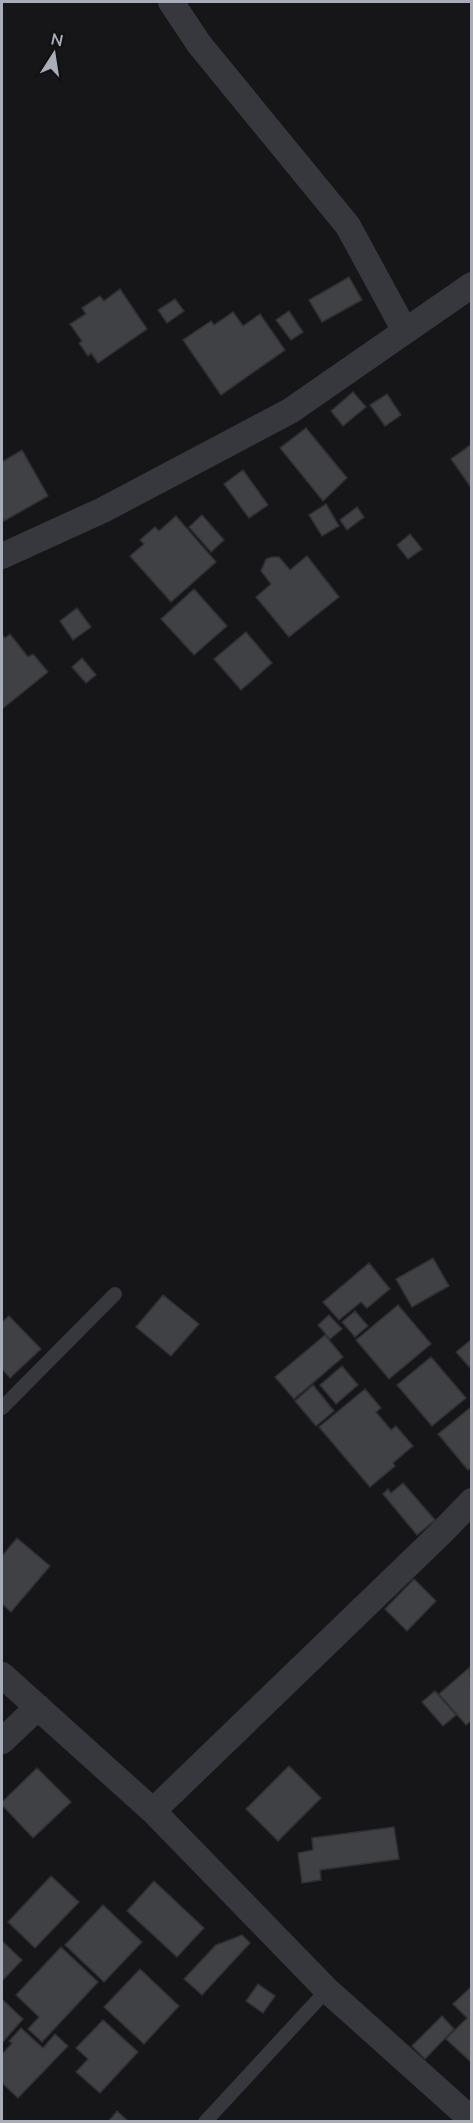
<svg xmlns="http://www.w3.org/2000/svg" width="473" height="2123" font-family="Mulish,sans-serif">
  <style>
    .building { fill: #404145; stroke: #303034; stroke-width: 1.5 }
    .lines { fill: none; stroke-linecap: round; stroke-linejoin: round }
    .service { stroke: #37383d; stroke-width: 14 }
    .minor { stroke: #37383d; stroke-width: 26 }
  </style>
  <rect width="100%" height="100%" fill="#161618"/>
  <!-- building -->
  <path class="building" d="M349,277L362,300L322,322L309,300Z
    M120,289L147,329L98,363L91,353L88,356L79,343L82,341L70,324L86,314L82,308L100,296L104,301Z
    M175,299L184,311L167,323L158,310Z
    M289,311L303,332L291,340L276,320Z
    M233,312L243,326L260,314L285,350L221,395L183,340L211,321L214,325Z
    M353,392L366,407L343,426L331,411Z
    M387,394L401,415L385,426L370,405Z
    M306,428L347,478L323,501L280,448Z
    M472,444V489L451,459Z
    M22,450L48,496L4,521L2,516V462Z
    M243,470L268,505L249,518L224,484Z
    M326,504L339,526L322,536L309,515Z
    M357,507L364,517L347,530L340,520Z
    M202,515L224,540L211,552L189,527Z
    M176,516L216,562L171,602L130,556L144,544L140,540L155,527L159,531Z
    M410,534L422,549L408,559L397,545Z
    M307,556L339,597L289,637L256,597L271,584L261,571L266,559L272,557H279L290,570Z
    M194,589L227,626L194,655L161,619Z
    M77,608L91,627L73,640L60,621Z
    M246,632L272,663L241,690L214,659Z
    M2,634L5,638L10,634L28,657L33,654L48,672L2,709Z
    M82,658L96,675L86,683L72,667Z
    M433,1258L449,1286L412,1307L396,1279Z
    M369,1263L390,1289L367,1308L361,1302L339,1320L323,1302Z
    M163,1295L199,1324L171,1356L136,1327Z
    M398,1305L431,1344L389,1379L356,1340Z
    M355,1311L368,1326L355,1337L342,1322Z
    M329,1315L342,1329L330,1339L318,1325Z
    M9,1316L41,1349L10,1378L2,1369V1322Z
    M325,1335L343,1357L294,1399L275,1377Z
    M472,1339V1370L456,1352Z
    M431,1357L466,1398L432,1426L397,1385Z
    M342,1366L358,1385L336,1404L320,1385Z
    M313,1385L334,1411L316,1426L295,1401Z
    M365,1389L381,1408L376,1412L391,1430L396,1426L413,1446L393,1463L395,1466L370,1487L319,1427Z
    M471,1407L472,1467L468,1470L438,1434Z
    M403,1483L435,1520L417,1535L383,1494L388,1489L391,1493Z
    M17,1538L50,1566L11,1612L2,1604V1556Z
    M414,1579L436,1601L407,1631L385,1609Z
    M470,1667L472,1720L466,1725L439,1694Z
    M435,1691L456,1715L443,1726L422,1702Z
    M289,1766L321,1798L278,1841L246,1809Z
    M37,1768L71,1802L33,1838L2,1805V1802Z
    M394,1827L399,1859L320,1870L321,1880L302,1883L298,1853L313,1850L312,1838Z
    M51,1876L79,1902L35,1948L8,1922Z
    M154,1881L204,1928L177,1957L127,1911Z
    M103,1905L142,1942L104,1982L65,1945Z
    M242,1935L250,1943L202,1995L184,1979L216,1945Z
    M2,1941L22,1960L2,1981Z
    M61,1947L98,1982L42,2042L28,2029L39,2017L16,1995Z
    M140,1969L179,2006L144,2044L104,2007Z
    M258,1984L275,1996L263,2013L246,2001Z
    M472,1986V2063L446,2039L467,2018L453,2004Z
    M2,1999L23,2019L2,2043Z
    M442,2016L454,2029L425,2059L412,2046Z
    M103,2020L138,2052L100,2093L76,2072L88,2059L76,2048Z
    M21,2028L43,2048L55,2034L68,2046L18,2098L2,2083V2054L12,2043L9,2041Z
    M117,2111L129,2122H108Z"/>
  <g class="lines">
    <!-- service -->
    <path class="service" d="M2,1408L115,1294
      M205,2122L327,1990"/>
    <!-- minor -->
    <path class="minor" d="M171,2L199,44L348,226L405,331
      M2,556L103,510L290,411L472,285
      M2,1675L153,1811L327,1990L472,2120
      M2,1741L38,1707
      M153,1811L440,1534L472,1501"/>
  </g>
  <!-- border -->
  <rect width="473" height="2123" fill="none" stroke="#a8adb8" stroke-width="6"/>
  <!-- north arrow -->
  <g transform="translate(54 54) rotate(12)" stroke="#111113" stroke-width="4.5" paint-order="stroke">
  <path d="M0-4.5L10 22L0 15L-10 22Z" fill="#a8adb8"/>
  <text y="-9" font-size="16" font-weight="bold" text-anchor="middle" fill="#a8adb8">N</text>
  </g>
</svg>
